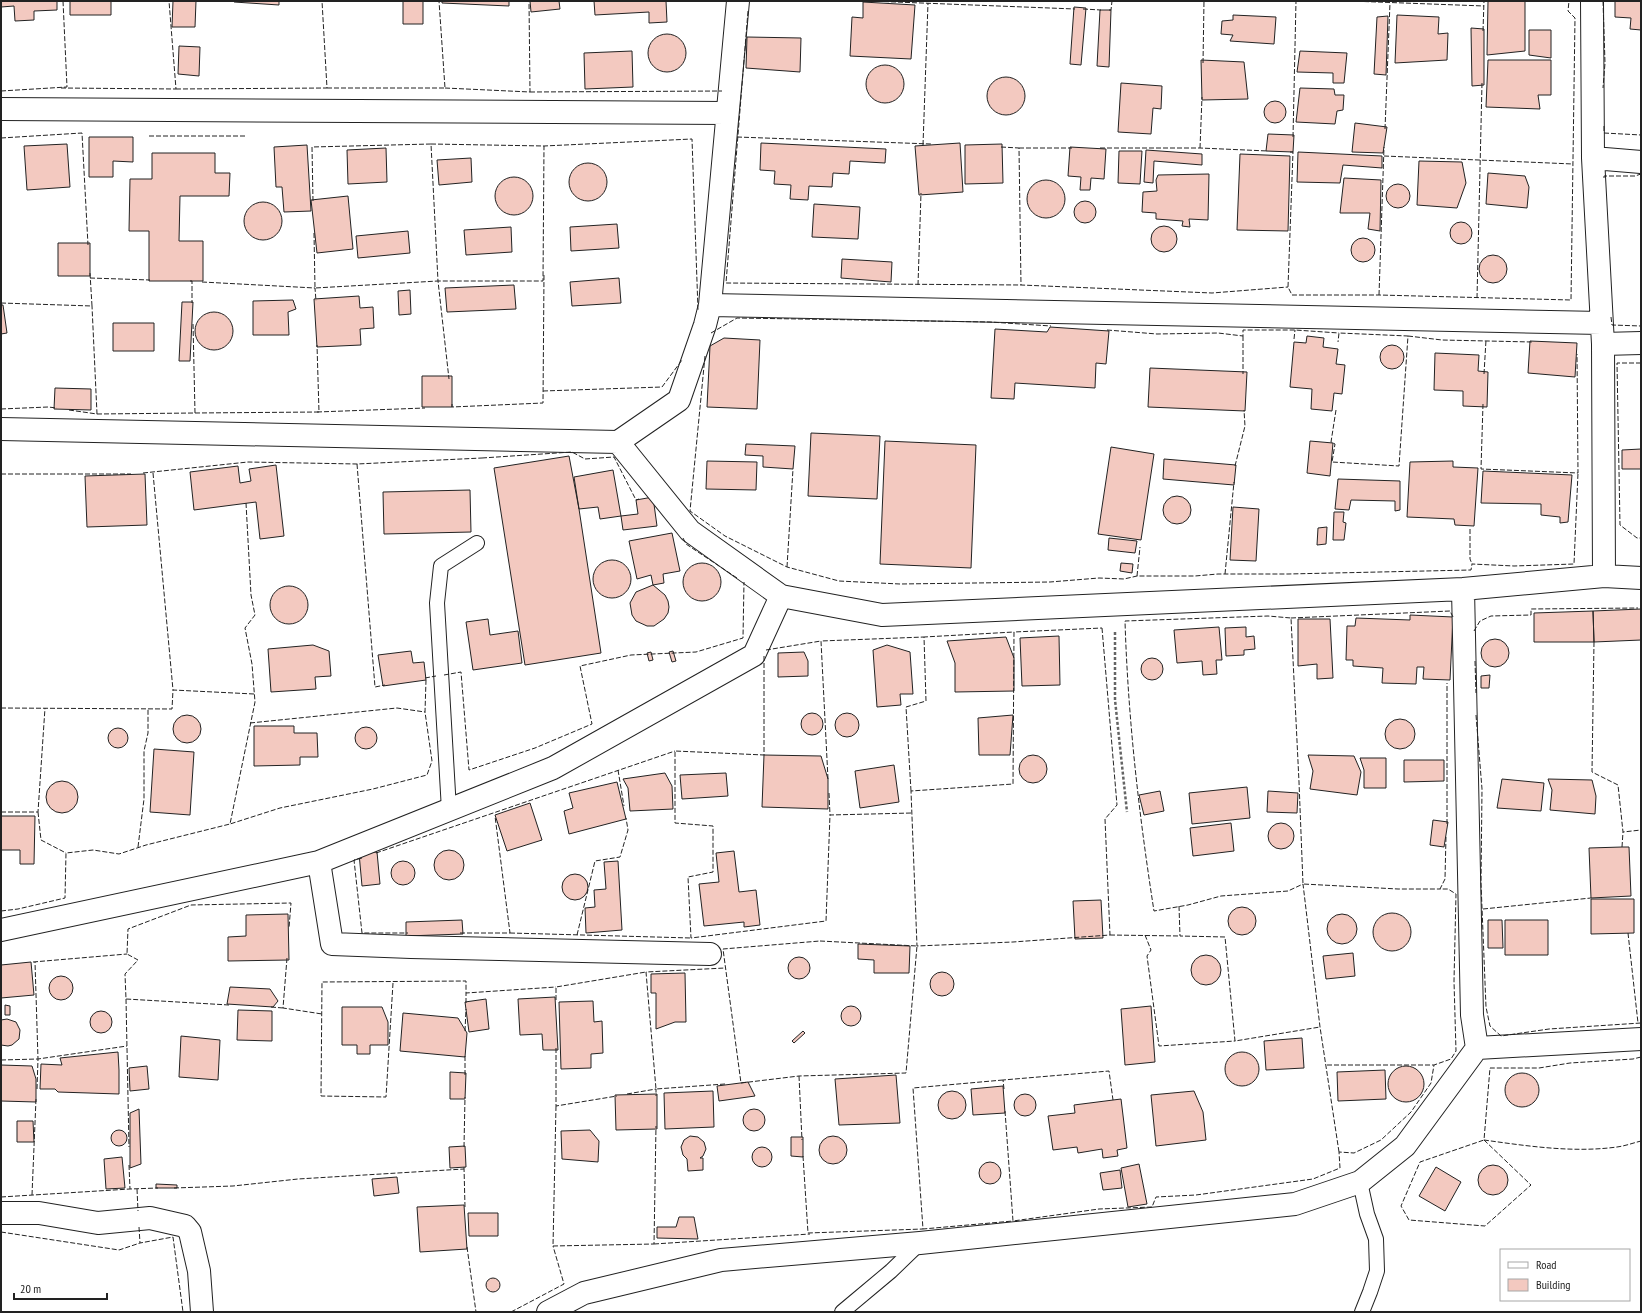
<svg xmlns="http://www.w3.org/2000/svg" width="1642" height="1313" font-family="'PT Sans Narrow',sans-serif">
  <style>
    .building { fill: #f3c9c0; stroke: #222 }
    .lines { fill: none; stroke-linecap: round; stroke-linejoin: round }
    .lane-casing { stroke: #222; stroke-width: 16 }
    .street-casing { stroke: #222; stroke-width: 24 }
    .path { stroke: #646464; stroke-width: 2.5; stroke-dasharray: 3 2; stroke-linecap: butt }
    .lane { stroke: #fff; stroke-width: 14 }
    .street { stroke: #fff; stroke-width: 22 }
    .fence { stroke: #222; stroke-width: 1; stroke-dasharray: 5 2; stroke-linecap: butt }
  </style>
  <rect width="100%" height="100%" fill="#fff"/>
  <!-- building -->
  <path class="building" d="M1,1H57V10L34,11V20L15,21L14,6L1,7Z
    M70,1H111V15H70Z
    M173,1H196L195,27H172Z
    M234,1H279V5L234,2Z
    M403,1H423V24H403Z
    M442,1H509V6L442,3Z
    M530,1H559L560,9L531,12Z
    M594,1H666L667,22L649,23V12L595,15Z
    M1488,1H1525V51L1487,55Z
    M1615,1H1641V30L1630,29L1631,18L1615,17Z
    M863,2L915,5L911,59L850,56L852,17L863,18Z
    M1074,7L1086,8L1081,65L1070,64Z
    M1100,10H1111L1109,67L1097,66Z
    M1233,15L1276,17L1274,44L1230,41L1233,35L1221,34L1222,21L1233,20Z
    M1397,15L1439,17L1438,34L1448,33L1447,60L1395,63Z
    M1388,16L1386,75L1374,74L1377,17Z
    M1471,28L1484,29V85L1472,86Z
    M1529,30H1551V58L1529,55Z
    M648 53a19 19 0 1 1 38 0a19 19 0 1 1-38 0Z
    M747,37L801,38L800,72L746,68Z
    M179,46L200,47L199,76L178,74Z
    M632,51L633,87L585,89L584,53Z
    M1300,51L1347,53L1344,83H1333V73L1297,72Z
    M1201,60L1244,62L1248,99L1202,100Z
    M1488,60H1551V95H1538L1540,109L1486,107Z
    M866 84a19 19 0 1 1 38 0a19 19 0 1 1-38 0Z
    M987 96a19 19 0 1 1 38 0a19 19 0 1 1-38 0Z
    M1121,83L1162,86L1161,109L1153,108L1151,134L1118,132Z
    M1300,88L1334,89L1335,95H1344L1343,110L1337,111L1335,124L1296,122Z
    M1264 112a11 11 0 1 1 22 0a11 11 0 1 1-22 0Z
    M1355,123L1387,127L1383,153L1352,152Z
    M1268,134L1294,135L1293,152L1266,151Z
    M89,137H133V162L113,161V177H89Z
    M761,143L886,149L885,163L850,161L849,174L833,173L832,187L809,186L808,200L790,199L791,185L774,184L775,171L760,170Z
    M960,143L963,192L919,195L915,146Z
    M67,144L70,187L27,190L24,146Z
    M1002,144L1003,183L965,184V145Z
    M307,145L311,211L284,212L282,187H276L274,147Z
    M1070,147L1106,149L1104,179L1091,178L1090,190H1080L1081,177L1068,176Z
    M386,148L387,182L348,184L347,150Z
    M1146,150L1202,154V165L1154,161L1153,183L1144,182Z
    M1119,151H1142L1140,184L1118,183Z
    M1298,152L1382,156V168L1343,165L1340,183L1297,182Z
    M152,153H215V173H230L229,196H180L179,241H203V281H149V231H129L130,179H152Z
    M1240,154L1290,156L1288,231L1237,230Z
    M471,158L472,182L439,185L437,160Z
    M1419,161L1462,162L1466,183L1457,208L1417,205Z
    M569 182a19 19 0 1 1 38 0a19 19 0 1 1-38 0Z
    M1488,173L1525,176L1529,187L1527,208L1486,204Z
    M1209,174L1208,220L1189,219L1190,227L1182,226L1183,221L1156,219V213L1142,212L1143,192L1157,191L1156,180L1158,175Z
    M495 196a19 19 0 1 1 38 0a19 19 0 1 1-38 0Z
    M1344,178L1381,180L1380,231L1368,229L1370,213H1340Z
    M1027 199a19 19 0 1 1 38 0a19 19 0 1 1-38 0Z
    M1386 196a12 12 0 1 1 24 0a12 12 0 1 1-24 0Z
    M348,196L353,249L317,253L311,200Z
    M1074 212a11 11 0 1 1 22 0a11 11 0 1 1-22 0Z
    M244 221a19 19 0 1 1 38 0a19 19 0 1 1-38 0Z
    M814,204L860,207L858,239L812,237Z
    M1450 233a11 11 0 1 1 22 0a11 11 0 1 1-22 0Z
    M617,224L619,248L571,251L570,227Z
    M1151 239a13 13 0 1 1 26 0a13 13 0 1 1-26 0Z
    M511,227L512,252L466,255L464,230Z
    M408,231L410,253L358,258L356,236Z
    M1351 250a12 12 0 1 1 24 0a12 12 0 1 1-24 0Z
    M58,243H90V276H58Z
    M1479 269a14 14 0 1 1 28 0a14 14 0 1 1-28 0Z
    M842,259L892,262L891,282L841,278Z
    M619,278L621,303L572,306L570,282Z
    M514,285L516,309L447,312L445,288Z
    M410,290L411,314L399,315L398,291Z
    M359,296L360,308L373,307L374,328L360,329L361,345L317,347L314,299Z
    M293,300L296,309L288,312L289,335H253V301Z
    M182,302H193L190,361H179Z
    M1,305H3L7,333L1,334Z
    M195 331a19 19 0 1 1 38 0a19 19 0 1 1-38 0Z
    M113,323H154V351H113Z
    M1050,327L1109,331L1106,364L1096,363L1095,388L1015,383L1014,399L991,398L995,329L1047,332Z
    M1307,336L1324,338L1323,347L1338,349L1336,364L1345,365L1342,394L1334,393L1332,411L1311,409L1312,389L1290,387L1294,342L1306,343Z
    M724,338L760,340L757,409L707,407L710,346Z
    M1530,341L1577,343L1575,377L1528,373Z
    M1380 357a12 12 0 1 1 24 0a12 12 0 1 1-24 0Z
    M1435,353L1479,355L1478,371L1488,372L1487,407L1463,406V391L1434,390Z
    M1150,368L1247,372L1245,411L1148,407Z
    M422,376H452V407H422Z
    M55,388L91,389V410L54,409Z
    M811,433L880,436L877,499L808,496Z
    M885,441L976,445L971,568L880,564Z
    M1310,441L1333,443L1330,476L1307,473Z
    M746,444L795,446L793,469L763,467V456L745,455Z
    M1111,447L1154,454L1141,540L1098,534Z
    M1641,449V469H1622V450Z
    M569,456L579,509L601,653L525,665L494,468Z
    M1164,459L1236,465L1234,485L1163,479Z
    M707,461L757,462L756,490L706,489Z
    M1453,461V467L1478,468L1474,526L1455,525L1454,519L1407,517L1410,462Z
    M276,465L284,536L260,539L256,502L194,510L190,472L238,466L240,483L251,481L249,469Z
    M613,470L621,516L600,519L598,507L579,509L574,477Z
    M1483,471L1572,475L1568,522L1560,523V517L1541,515V504L1481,503Z
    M145,474L147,525L87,527L85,476Z
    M1338,479L1400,481V510L1395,511V501L1351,500L1349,510L1335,509Z
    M470,490L471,532L384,534L383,492Z
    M1163 510a14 14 0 1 1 28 0a14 14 0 1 1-28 0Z
    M653,497L657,526L623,530L621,516L638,514L636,500Z
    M1233,507L1259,509L1256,561L1230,560Z
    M1334,512H1344L1343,522L1346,523L1344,540H1333Z
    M1327,527L1326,544L1317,545L1318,528Z
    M672,533L680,571L663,574L664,583L653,585L651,575L637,579L629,541Z
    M1109,538L1137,541L1135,553L1108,550Z
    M593 579a19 19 0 1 1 38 0a19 19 0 1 1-38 0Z
    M683 582a19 19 0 1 1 38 0a19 19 0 1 1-38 0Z
    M1121,563L1133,564L1132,573L1120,571Z
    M653,585L665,595L668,601L669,607L668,613L664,619L654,626H647L636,621L632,615L630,603L636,592Z
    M270 605a19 19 0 1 1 38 0a19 19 0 1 1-38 0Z
    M1641,609V640L1594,642L1593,611Z
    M1593,611L1594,642H1534V613Z
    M1410,615L1453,617L1450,680L1423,679L1424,667H1417L1416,684L1382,683L1383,668L1353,666V660H1346L1347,626H1355L1356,618L1410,620Z
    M488,619L490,635L518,631L522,663L473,670L466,622Z
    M1298,619H1330L1333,678L1317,679V664L1298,666Z
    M1219,627L1222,660H1216L1217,674L1203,675L1202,661L1177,663L1174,630Z
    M1246,627V637L1254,636L1255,649L1244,650V655L1226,656L1225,628Z
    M1059,636L1060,685L1022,686L1020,638Z
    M1006,637L1014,658V691L955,692V663L947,641Z
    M1481 653a14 14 0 1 1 28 0a14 14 0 1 1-28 0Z
    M313,645L329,651L331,676L315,677L316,689L271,692L268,649Z
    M887,645L910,652L913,694H900L901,705L877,707L873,650Z
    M411,651L413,663L424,662L426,680L383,686L378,655Z
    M673,651L676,661L672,662L669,652Z
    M651,652L653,660L649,661L647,653Z
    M804,652L808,661V676L778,677V653Z
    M1141 669a11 11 0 1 1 22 0a11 11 0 1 1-22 0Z
    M1490,675L1489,688H1481V676Z
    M801 724a11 11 0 1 1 22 0a11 11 0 1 1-22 0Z
    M835 725a12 12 0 1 1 24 0a12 12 0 1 1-24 0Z
    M1013,715L1010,755H979L978,718Z
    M173 729a14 14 0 1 1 28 0a14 14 0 1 1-28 0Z
    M1385 734a15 15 0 1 1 30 0a15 15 0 1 1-30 0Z
    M254,726H294V733H317L318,757H300V765L254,766Z
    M355 738a11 11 0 1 1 22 0a11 11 0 1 1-22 0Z
    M108 738a10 10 0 1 1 20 0a10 10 0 1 1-20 0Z
    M154,749L194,752L190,815L150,812Z
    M1019 769a14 14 0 1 1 28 0a14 14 0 1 1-28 0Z
    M764,755L821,756L828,779V809L762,807Z
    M1308,755L1354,756L1361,772L1357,795L1310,789L1313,771Z
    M1360,758H1386V788H1364V770Z
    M1404,760H1444V781L1404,782Z
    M894,765L899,802L860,808L855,771Z
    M665,773L672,786L673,809L630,811L628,788L623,779Z
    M726,773L728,796L682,799L680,775Z
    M1502,779L1544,783L1541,811L1497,808Z
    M1548,779L1592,780L1596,796L1595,814L1550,810L1552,790Z
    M46 797a16 16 0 1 1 32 0a16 16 0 1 1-32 0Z
    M617,782L626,819L569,834L564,811L573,808L569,793Z
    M1247,787L1250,818L1192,824L1189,793Z
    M1160,791L1164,811L1144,815L1139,795Z
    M1268,791L1298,793L1297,813L1267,812Z
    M530,803L542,840L507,851L495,815Z
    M1,816H35L34,864H20V850H1Z
    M1433,820L1448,822L1444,847L1430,845Z
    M1268 836a13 13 0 1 1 26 0a13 13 0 1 1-26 0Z
    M1231,823L1234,851L1193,856L1190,828Z
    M1622,847H1629L1631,896L1591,898L1589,848Z
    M434 865a15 15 0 1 1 30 0a15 15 0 1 1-30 0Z
    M734,851L739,892L756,890L760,925L744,927V922L704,926L699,884L719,882L716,853Z
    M377,852L380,884L362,886L359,853Z
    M618,861L622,930L586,933L585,908L595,907L594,890L606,889L604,862Z
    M391 873a12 12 0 1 1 24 0a12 12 0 1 1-24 0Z
    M562 887a13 13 0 1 1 26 0a13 13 0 1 1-26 0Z
    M1591,899H1634V933L1591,934Z
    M1101,900L1103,938L1075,939L1073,901Z
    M1228 921a14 14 0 1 1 28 0a14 14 0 1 1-28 0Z
    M1373 932a19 19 0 1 1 38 0a19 19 0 1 1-38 0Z
    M1327 929a15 15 0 1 1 30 0a15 15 0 1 1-30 0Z
    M288,914L289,960L228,961V937L246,936V915Z
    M462,920L463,934L406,936V922Z
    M1488,920H1502L1503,948H1488Z
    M1505,920H1548V955H1505Z
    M858,944L910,946L909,973H874V960L858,959Z
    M1353,953L1355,976L1326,979L1323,956Z
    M1191 970a15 15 0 1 1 30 0a15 15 0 1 1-30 0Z
    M788 968a11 11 0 1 1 22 0a11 11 0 1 1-22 0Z
    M31,962L34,995L1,998V965Z
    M930 984a12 12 0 1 1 24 0a12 12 0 1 1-24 0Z
    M685,973L686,1022H675L656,1029V993H651V974Z
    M49 988a12 12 0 1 1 24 0a12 12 0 1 1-24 0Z
    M230,987L270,989L278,1001L273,1007L227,1004Z
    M555,997L558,1050H543L542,1034L520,1035L518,999Z
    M486,999L489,1029L469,1032L465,1002Z
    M593,1001L594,1022L602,1021L603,1053L591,1054V1068L561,1069L559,1002Z
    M5,1005L10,1006V1015H5Z
    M841 1016a10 10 0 1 1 20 0a10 10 0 1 1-20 0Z
    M1151,1006L1155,1062L1125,1065L1121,1009Z
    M342,1007H382L388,1022V1045H370V1054H357V1045H342Z
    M238,1010L272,1011V1041L237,1040Z
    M90 1022a11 11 0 1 1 22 0a11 11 0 1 1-22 0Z
    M403,1013L458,1018L467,1033L465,1057L400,1051Z
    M7,1019L16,1022L20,1030L19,1039L12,1045L8,1046L1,1045V1020Z
    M803,1031L805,1033L794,1043L792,1041Z
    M181,1036L220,1040L218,1080L179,1077Z
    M1302,1038L1304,1068L1266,1070L1264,1041Z
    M1225 1069a17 17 0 1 1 34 0a17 17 0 1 1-34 0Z
    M118,1052L119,1070V1094L58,1092L55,1089H40L41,1064L62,1065L60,1058Z
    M1,1065L32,1066L36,1079V1102L1,1101Z
    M147,1066L149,1089L130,1091L129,1068Z
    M1388 1084a18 18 0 1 1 36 0a18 18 0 1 1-36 0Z
    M1385,1070L1386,1099L1338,1101L1337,1072Z
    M450,1072L466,1073L465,1099H450Z
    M1505 1090a17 17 0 1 1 34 0a17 17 0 1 1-34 0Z
    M896,1075L900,1123L839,1125L835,1079Z
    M748,1082L755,1096L719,1101L717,1086Z
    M1003,1086L1005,1113L973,1115L971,1089Z
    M938 1105a14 14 0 1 1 28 0a14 14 0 1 1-28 0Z
    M713,1091L714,1127L665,1129L664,1093Z
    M1194,1091L1203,1112L1206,1140L1156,1146L1151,1095Z
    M657,1094V1129L616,1130L615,1095Z
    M1014 1105a11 11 0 1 1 22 0a11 11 0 1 1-22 0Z
    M1121,1099L1127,1148L1117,1150L1118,1156L1103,1158L1102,1149L1078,1153L1077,1147L1053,1150L1048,1116L1075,1113L1074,1105Z
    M743 1120a11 11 0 1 1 22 0a11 11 0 1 1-22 0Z
    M139,1109L141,1164L130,1168V1113Z
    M17,1121H33L34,1142H17Z
    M590,1130L599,1141L598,1162L562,1159L561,1131Z
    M111 1138a8 8 0 1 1 16 0a8 8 0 1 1-16 0Z
    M819 1150a14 14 0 1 1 28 0a14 14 0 1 1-28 0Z
    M690,1136L698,1137L704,1142L706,1149L703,1156L700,1158H703V1170L688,1171L687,1159L683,1155L681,1147L684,1140Z
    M791,1137H803V1157L791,1156Z
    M465,1146L466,1167L450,1168L449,1147Z
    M752 1157a10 10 0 1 1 20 0a10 10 0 1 1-20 0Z
    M122,1157L125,1188L106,1189L104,1159Z
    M979 1173a11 11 0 1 1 22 0a11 11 0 1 1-22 0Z
    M1139,1164L1147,1204L1128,1207L1121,1168Z
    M1478 1180a15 15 0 1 1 30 0a15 15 0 1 1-30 0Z
    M1436,1167L1461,1182L1445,1211L1419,1196Z
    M1120,1170L1122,1188L1103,1190L1100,1173Z
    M397,1177L399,1193L374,1196L372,1179Z
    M156,1184L177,1185V1188H156Z
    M464,1205L467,1249L420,1252L417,1207Z
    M468,1213H498V1236H469Z
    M679,1217H694L698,1239L657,1238V1227H676Z
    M486 1285a7 7 0 1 1 14 0a7 7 0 1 1-14 0Z"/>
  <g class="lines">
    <defs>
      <path id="lane" d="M449,810L437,603L441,566L477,543
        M1360,1182L1367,1214L1376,1239L1377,1271L1370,1292L1362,1312
        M842,1312L891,1271L920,1243"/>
      <path id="street" d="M1592,1L1593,158L1603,344L1604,576
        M1,109L727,113
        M1593,158L1641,162
        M710,305L1601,323
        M1603,344L1641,343
        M1,429L618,442L690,531L781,596L882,615L1463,589L1604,576L1641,578
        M618,442L679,400L705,325L710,305L738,1
        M319,862L332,944L411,947L710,954
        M1,930L319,862L553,768L754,655L781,596
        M1477,1048L1641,1039
        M1,1213H39L98,1223L150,1218L185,1226L190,1232L199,1271L202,1312
        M548,1312L584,1293L721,1260L920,1243L1295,1204L1360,1182L1405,1146L1477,1048L1472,1015L1463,589"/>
    </defs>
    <!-- lane casing -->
    <use href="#lane" class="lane-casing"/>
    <!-- street casing -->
    <use href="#street" class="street-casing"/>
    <!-- path -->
    <path class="path" d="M1115,632V700L1127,812"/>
    <!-- lane -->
    <use href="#lane" class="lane"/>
    <!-- street -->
    <use href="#street" class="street"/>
    <!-- fence -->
    <path class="fence" d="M870,1L1075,9
      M1350,1L1484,6
      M1603,1L1605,63L1603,88
      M1083,9L1101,10
      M1109,10H1111L1112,1
      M748,11L726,283L1021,285L1212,293L1288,287
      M1483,31L1484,1
      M1203,63L1204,1
      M61,88L176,89L169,1
      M327,88H445L439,1
      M445,88L530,92L529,1
      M176,89L327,88L322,1
      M1,91L67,87L63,1
      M530,92L722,91
      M1604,126V133L1641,135
      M1385,129L1390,3
      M149,136H245
      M737,137L931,144
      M1293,137L1296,1
      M1,138L82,133L88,245
      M431,144L544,146L692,139L698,310
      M923,145L928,3
      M1001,147L1019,148L1021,285
      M1019,148H1072
      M1100,148H1200L1268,151
      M1200,148L1202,97
      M1290,152H1293L1288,287L1292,295H1379L1571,300L1575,18L1568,11L1569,1
      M1384,156L1573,164
      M1604,178V176H1635L1641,174
      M313,201L312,147L431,144L438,281H543L544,146
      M314,233L315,288L438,281L449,379
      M90,278L150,280
      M190,281H192V303
      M202,282L315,288L316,301
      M918,285L921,193
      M1379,295L1384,147
      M1477,298L1482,83
      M1,303L92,306L90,273
      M1611,317L1612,325L1641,326
      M1107,330L1157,334L1218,333L1243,336V330H1295L1339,333
      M711,333L737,318L990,322L1051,326
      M1243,336V374
      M1408,336L1442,340L1532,342
      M1294,339L1295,330
      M705,356L690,511L725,536L787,567L839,581L900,584L1050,582L1099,578L1124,579L1137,576H1195L1218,574H1288L1471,570L1472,564L1514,566L1574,564L1578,473
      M1641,363H1617L1620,525L1637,538H1641
      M1484,374L1486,340
      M543,391L662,387L682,360
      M452,404V407L543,403L544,274
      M1483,404L1481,469L1578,473L1577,354
      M1,409L48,407L57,408
      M69,410L97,414L92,306
      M1336,410L1331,442L1335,444L1332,462L1399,466L1408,336L1339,333L1338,342
      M317,412L425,408
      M195,413L319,412L317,345
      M97,414L195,413L193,323
      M482,458L572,452L585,459L614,457L636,500L639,499
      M357,464L375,687L385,685
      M1235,466L1245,426L1244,410
      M143,473L248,462L357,464L482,458
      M153,473L173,690L254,694
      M1,474H131
      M246,503L251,595L255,615L245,628L252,664L255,702L230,824L280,808L373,789L427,775L432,761L425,712L426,680
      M1470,529V559L1472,564
      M683,538L686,544L737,578
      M787,567L793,469
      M1225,574L1234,482
      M1137,576L1140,547
      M1291,618L1450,611L1453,617
      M1102,628L1117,805L1105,819L1110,935L1013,942L917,946L911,791L1013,784L1014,632Z
      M1474,631L1480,621L1491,616L1531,615V609L1638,608
      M1594,642L1592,772L1618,785L1623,832L1641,830
      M766,650L821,641
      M764,656V755L675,751V823L713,826V872L688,877L691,938L826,921L830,815
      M1475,661L1476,693
      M444,675L461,672L469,770L535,748L592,724L580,666L631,655L696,652L743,638L744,582
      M425,678L436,676
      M1,708L172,709L173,690
      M1476,715L1482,789L1481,883L1486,1007L1490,1026L1501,1036L1549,1029L1641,1023
      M250,723L397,708L425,712
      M618,770L624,806
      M828,779L821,641L924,637
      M911,791L906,707L926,701L924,637L1014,632
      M829,793L830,815L912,813
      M1,812H38L45,708
      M38,812L41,840L66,853
      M1447,824V683
      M138,847L144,799V751L148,733V709
      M1622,847L1623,832
      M376,853L675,751
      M362,858L354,860L362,933H408
      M1179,906L1180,936L1225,937L1235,1041L1320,1027
      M1483,909L1591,898
      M1,911L18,909L65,898L66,853L93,850L119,854L146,845L230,824
      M460,933H510L495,816
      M510,933L691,938
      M1628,933L1638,1023
      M577,935L595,861L620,857L628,830L626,818
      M1110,935L1180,936
      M1145,935L1151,950L1147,956L1159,1046L1235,1041
      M820,941L917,946L906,1073L799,1076L741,1083L723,949Z
      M287,958L283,1008L322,1014
      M33,962L127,954
      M393,983L386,1097L321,1096L322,982L466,981V993L556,987
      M126,999L129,1147
      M556,1000V987L646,972
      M466,1003V993
      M229,1005L126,999L125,974L138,960L127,954L128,929L191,905L291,903L289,928
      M271,1007L283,1008
      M465,1031L466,1009
      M556,1048V1106L617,1096
      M1641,1057L1633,1059L1570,1063L1539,1068H1490L1484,1140C1527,1146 1573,1153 1617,1147C1625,1146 1633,1143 1641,1141
      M1,1060L38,1059L35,962
      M1327,1065H1434
      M465,1075V1055
      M799,1076L802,1140
      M1003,1080L913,1088L923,1229L1013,1221
      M725,1084L656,1089L646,972L725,968
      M37,1089L38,1059L127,1046
      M1004,1089L1003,1080L1109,1071L1113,1100
      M627,1094L656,1089V1096
      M556,1106L553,1246L654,1244L656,1126
      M1005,1111L1013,1221L1099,1209L1152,1207L1156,1197L1196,1195L1313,1179L1340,1168L1339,1152L1354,1153L1381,1140L1411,1112L1431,1083L1434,1065L1451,1059L1456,1051L1454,981L1456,894L1448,889H1440L1445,879L1446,836
      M1484,1140L1531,1185L1485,1226L1409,1220L1401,1206L1420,1162Z
      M464,1147L465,1097
      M1339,1152L1320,1027L1303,884L1288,891L1221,896L1188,905L1154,911C1139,815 1128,719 1125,621L1268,616L1291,618L1299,782L1303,884L1398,889H1440
      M803,1156L808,1233L923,1229
      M129,1165L130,1189L158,1188
      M464,1167L465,1207
      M174,1188L233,1186L298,1179L464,1169
      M137,1189L138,1211
      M32,1195L36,1099
      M1,1197L130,1189
      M139,1227L140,1243L173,1237L183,1312
      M1,1232L119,1250L140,1243
      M654,1244L810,1234
      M467,1247L476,1312
      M511,1312L564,1284L553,1246"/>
  </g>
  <!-- border -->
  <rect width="1642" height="1313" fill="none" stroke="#222222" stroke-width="4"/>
  <!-- legend -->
  <rect x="1500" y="1249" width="130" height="52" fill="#ffffff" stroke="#a7a7a7"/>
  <rect x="1508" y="1262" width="20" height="6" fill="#ffffff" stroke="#a7a7a7"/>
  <text x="1536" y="1269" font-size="12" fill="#222222">Road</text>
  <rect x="1508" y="1279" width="20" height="12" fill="#f3c9c0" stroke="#a7a7a7"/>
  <text x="1536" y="1289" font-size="12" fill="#222222">Building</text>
  <!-- scale -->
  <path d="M14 1293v6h93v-6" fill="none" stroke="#222222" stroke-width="2"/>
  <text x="20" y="1293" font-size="12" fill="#222222" stroke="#ffffff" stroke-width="3" paint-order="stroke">20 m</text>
</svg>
